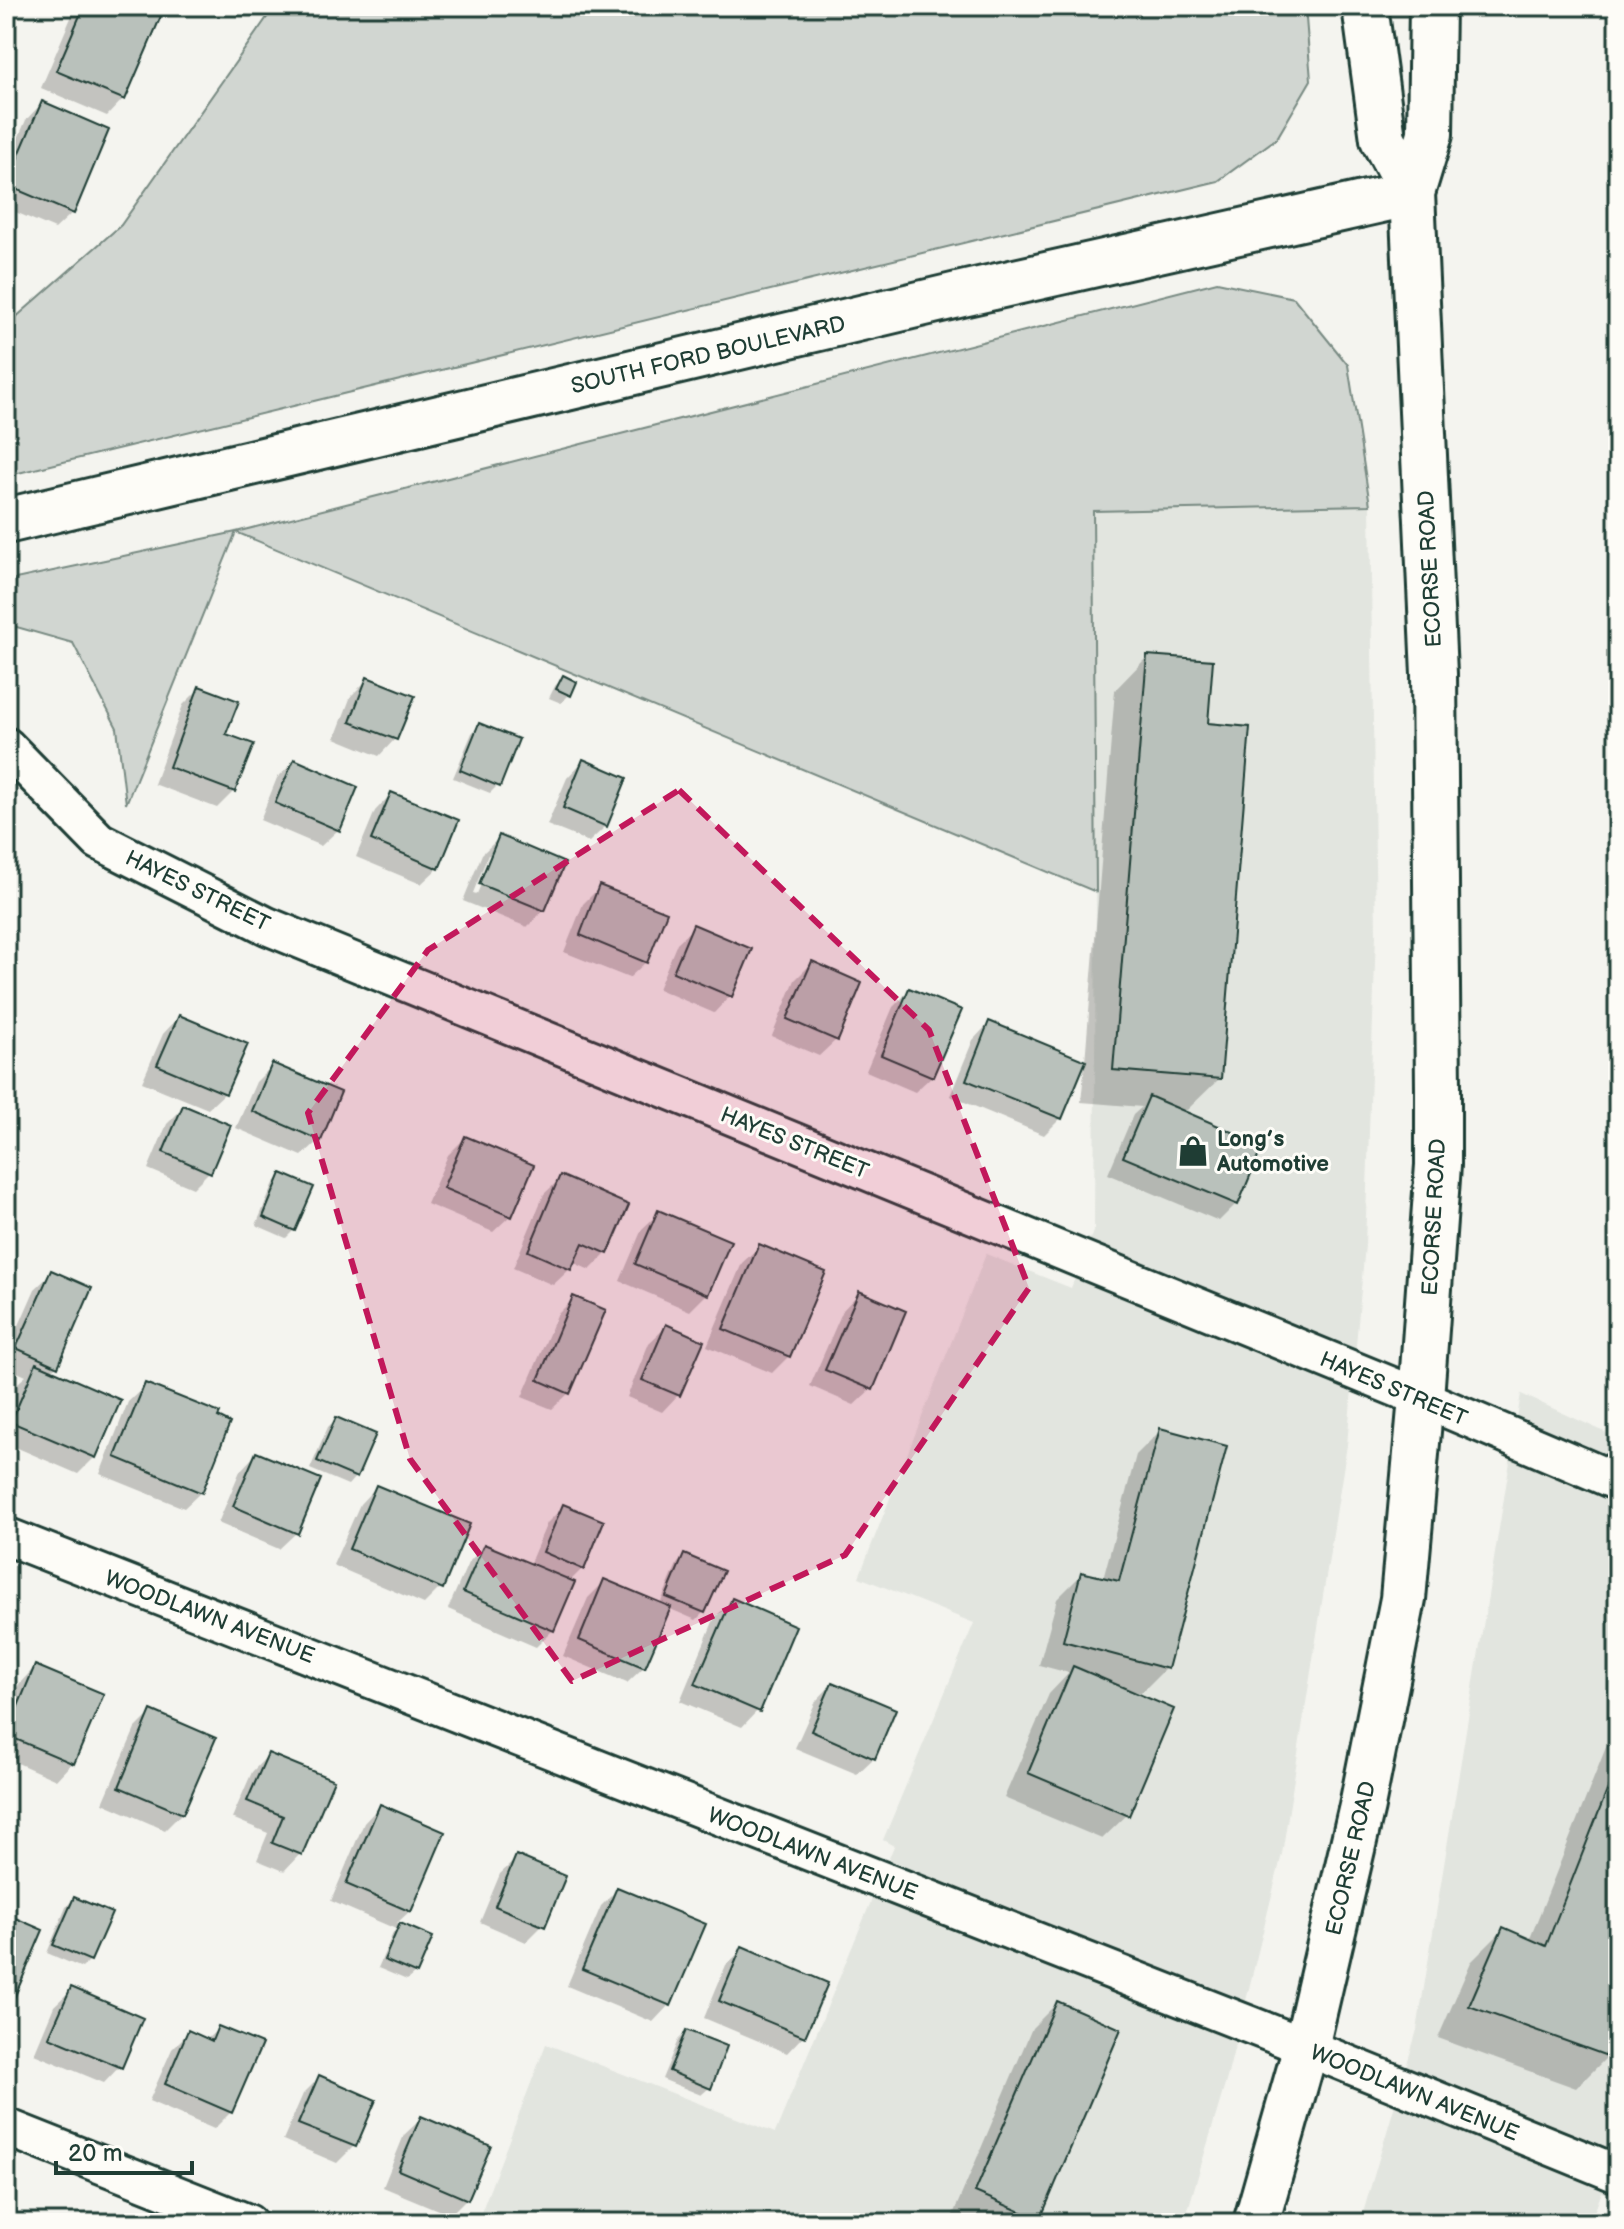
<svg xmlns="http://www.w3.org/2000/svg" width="1624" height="2229" font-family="'Balsamiq Sans',sans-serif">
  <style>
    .built { fill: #e2e5df }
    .green { fill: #d1d6d1; stroke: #788a82; stroke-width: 2 }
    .shadow { fill: #0003; fill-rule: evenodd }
    .building { fill: #b9c1bb; stroke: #1f3d34; stroke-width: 2 }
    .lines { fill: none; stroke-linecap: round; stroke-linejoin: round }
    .street-casing { stroke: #1f3d34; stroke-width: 42 }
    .secondary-casing { stroke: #1f3d34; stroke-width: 50 }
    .primary-casing { stroke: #1f3d34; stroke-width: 50 }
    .street { stroke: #fdfcf7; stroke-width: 36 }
    .secondary { stroke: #fdfcf7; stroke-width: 44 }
    .primary { stroke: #fdfcf7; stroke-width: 44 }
    .marked { fill: #c2185b; fill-opacity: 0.2; stroke: #c2185b; stroke-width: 6; stroke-dasharray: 16 10; stroke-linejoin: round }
    .labels { text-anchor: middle; stroke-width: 6; stroke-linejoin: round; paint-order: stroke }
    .street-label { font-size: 22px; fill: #1f3d34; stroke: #fdfcf7 }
    .poi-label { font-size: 22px; font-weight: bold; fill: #1f3d34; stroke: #fdfcf7; text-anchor: start }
  </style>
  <rect width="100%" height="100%" fill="#f4f4ef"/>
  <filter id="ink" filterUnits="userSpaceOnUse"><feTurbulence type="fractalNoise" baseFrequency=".0125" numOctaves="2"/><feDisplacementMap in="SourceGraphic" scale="16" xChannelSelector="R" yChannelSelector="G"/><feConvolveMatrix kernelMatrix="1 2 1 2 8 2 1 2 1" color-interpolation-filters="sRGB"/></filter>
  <g filter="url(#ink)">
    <!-- built -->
    <path class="built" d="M1370,505L1376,934L1365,1245L1347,1445L1282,1854L1227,2078L1184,2223H477L546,2044L775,2133L894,1846L883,1840L974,1623L859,1577L986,1254L1071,1288L1094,1229L1096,892L1092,510Z
      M1521,1394L1618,1438V2197L1602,2192L1590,2223H1360L1417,2030Z"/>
    <!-- green -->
    <path class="green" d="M275,6H1305L1311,80L1277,138L1218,181L6,476V326L121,225Z
      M1217,282L1294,298L1348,365L1370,505L1093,511L1096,892L236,532L126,804L117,728L73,643L6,624V581L236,532Z"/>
    <!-- shadow -->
    <path class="shadow" d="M76,6H131L123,99L107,116L41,88Z
      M42,103L72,213L55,229L6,208V166L26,120Z
      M1147,657L1206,725L1220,1078L1187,1110L1177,1109L1261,1146L1236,1204L1219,1221L1108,1174L1133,1115L1142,1107L1081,1102L1085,1062L1061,1118L1044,1135L950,1096L973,1040L989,1023L1085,1062L1115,690Z
      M563,678L574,683L569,695L561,703L549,698L555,686Z
      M368,679L395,739L379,756L335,738L351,696Z
      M199,689L224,736L234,791L217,808L154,784L183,705Z
      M480,725L498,785L490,793L453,778L472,733Z
      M583,761L606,826L589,842L547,825L567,778Z
      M294,762L338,830L321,846L260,820L277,778Z
      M391,794L438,868L421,884L356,857L375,811Z
      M499,838L544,910L527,927L463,901L482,854ZM488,855H493L477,894L473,893Z
      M599,888L646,962L629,978L564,952L583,904Z
      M694,927L730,996L714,1013L658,989L677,943Z
      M812,963L836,1040L819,1056L772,1036L795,980Z
      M910,990L932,1076L915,1092L866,1071L893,1007Z
      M179,1017L225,1093L208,1109L142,1082L163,1034Z
      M273,1065L319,1140L302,1156L236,1128L256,1082Z
      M184,1107L209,1172L193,1188L148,1169L167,1124Z
      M465,1138L510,1216L493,1232L427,1204L448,1155Z
      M282,1175L294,1230L286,1238L256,1225L274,1183Z
      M561,1178L607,1253L590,1270L572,1262L570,1269L553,1285L513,1268L544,1194Z
      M659,1213L707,1294L690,1311L620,1281L642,1229Z
      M759,1247L789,1356L772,1373L707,1346L742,1263Z
      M52,1273L56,1366L50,1372L95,1457L78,1474L6,1443V1414L19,1382L26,1376L6,1367V1355L35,1289Z
      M859,1293L871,1389L854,1405L810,1386L843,1310Z
      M574,1298L569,1393L552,1409L522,1397L557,1315Z
      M666,1327L678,1395L662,1412L627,1397L649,1343Z
      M145,1386L201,1492L184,1508L100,1474L128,1402Z
      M336,1419L355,1477L348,1485L310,1469L328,1427Z
      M1161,1430L1166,1668L1141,1693L1128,1689L1127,1815L1102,1839L1004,1798L1049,1694L1069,1673L1039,1665L1057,1599L1082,1574L1103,1579L1136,1455Z
      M256,1454L296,1533L279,1549L218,1523L240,1471Z
      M376,1487L441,1587L424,1604L333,1565L360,1504Z
      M564,1506L582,1569L569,1582L553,1630L536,1647L448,1609L468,1563L484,1546L529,1565L547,1523Z
      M684,1556L704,1612L696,1620L668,1608L644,1667L627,1683L563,1656L588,1598L605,1581L660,1604L677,1564Z
      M732,1601L758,1710L742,1727L680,1701L715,1617Z
      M35,1667L72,1763L56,1780L6,1758V1714L19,1684Z
      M832,1684L874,1758L857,1774L795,1748L816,1701Z
      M152,1712L182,1813L165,1830L103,1803L135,1729Z
      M1618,1717V2032L1608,2056L1576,2088L1438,2038L1471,1962L1503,1930L1529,1941Z
      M268,1755L300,1854L284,1871L257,1860L268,1833L232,1818L252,1772Z
      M380,1806L410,1911L397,1923L430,1938L415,1973L407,1980L378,1968L393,1933L396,1929L331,1901L364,1823Z
      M517,1858L543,1925L526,1942L480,1922L500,1874Z
      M618,1889L703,1925L669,2005L653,2022L567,1986L601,1906Z
      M74,1899L90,1960L82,1968L47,1953L66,1907Z
      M743,1949L803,2036L787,2053L704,2018L726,1965Z
      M71,1990L120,2066L104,2083L34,2054L54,2006Z
      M1057,2003L1038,2219L1034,2223H965L952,2217L1032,2028Z
      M219,2028L231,2112L214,2129L149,2101L172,2049L188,2033L206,2040Z
      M686,2032L709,2088L701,2095L662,2079L678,2040Z
      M319,2078L354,2146L337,2163L283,2140L303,2094Z
      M421,2119L466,2199L450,2215L383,2187L404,2135Z"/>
    <!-- building -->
    <path class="building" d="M84,6H136L161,16L125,100L56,71Z
      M42,101L109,130L74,214L6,185Z
      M1147,655L1213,660L1208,723L1250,727L1221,1079L1113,1070Z
      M563,675L577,682L571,696L556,689Z
      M367,677L415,696L397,740L350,722Z
      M199,686L239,701L226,734L254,744L235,792L169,767Z
      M479,723L519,739L500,787L460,770Z
      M294,759L358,787L340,831L275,803Z
      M583,759L627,778L607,827L563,808Z
      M391,792L459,820L439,869L371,840Z
      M499,835L565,863L545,911L479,884Z
      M599,885L667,912L647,963L580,935Z
      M693,924L752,949L732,997L673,972Z
      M812,961L862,983L838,1041L787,1019Z
      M909,988L962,1010L933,1077L881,1055Z
      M179,1015L248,1044L226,1094L157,1065Z
      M989,1021L1086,1061L1062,1119L966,1080Z
      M272,1063L341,1092L321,1141L252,1111Z
      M1149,1096L1263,1145L1238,1205L1123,1157Z
      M183,1105L231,1125L211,1173L163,1152Z
      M465,1136L534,1165L512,1217L443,1188Z
      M281,1173L314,1187L295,1231L263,1217Z
      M560,1175L629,1205L608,1254L583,1243L571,1270L528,1251Z
      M658,1210L731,1241L708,1295L635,1264Z
      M759,1244L826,1272L790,1357L723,1329Z
      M51,1270L92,1288L58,1367L16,1348Z
      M859,1291L906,1311L873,1390L825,1370Z
      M573,1296L606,1310L570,1394L538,1380Z
      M666,1324L704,1341L680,1396L642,1380Z
      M36,1363L121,1400L96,1458L11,1422Z
      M145,1383L220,1413L218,1417L230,1423L202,1493L115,1457Z
      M336,1417L376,1434L357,1478L317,1461Z
      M1160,1428L1227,1446L1168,1669L1063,1641L1081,1572L1119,1581Z
      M256,1452L321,1479L298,1534L233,1506Z
      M376,1485L470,1524L443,1589L349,1549Z
      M563,1504L604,1521L584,1570L543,1552Z
      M484,1544L575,1582L554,1631L463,1592Z
      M684,1554L724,1571L705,1613L666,1597Z
      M604,1579L671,1607L645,1668L579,1640Z
      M732,1598L796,1626L760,1712L695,1684Z
      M35,1665L104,1694L74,1764L6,1735Z
      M1073,1666L1174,1709L1129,1816L1028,1773Z
      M832,1682L896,1709L875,1759L811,1731Z
      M151,1710L216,1738L183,1814L119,1787Z
      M268,1753L334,1780L302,1855L272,1843L283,1816L247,1801Z
      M1618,1763V2037L1610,2057L1469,2006L1503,1927L1546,1946Z
      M380,1804L445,1832L411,1912L346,1884Z
      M516,1855L566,1876L545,1927L495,1906Z
      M617,1887L706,1924L671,2006L582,1969Z
      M74,1897L112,1913L91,1961L53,1945Z
      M6,1914L43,1930L6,2017Z
      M400,1923L433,1937L417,1974L384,1960Z
      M742,1946L828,1983L805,2037L719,2001Z
      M71,1987L143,2018L122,2068L49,2037Z
      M1057,2001L1121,2029L1040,2220L975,2192Z
      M218,2026L262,2044L232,2113L165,2084L188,2030L212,2041Z
      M686,2030L727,2046L711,2089L669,2071Z
      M319,2075L376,2100L356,2147L298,2124Z
      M421,2116L491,2146L468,2200L398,2170Z"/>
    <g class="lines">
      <defs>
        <path id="street" d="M6,746L99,841L267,926L1421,1398L1618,1482
          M6,1536L1306,2047L1618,2174
          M6,2127L248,2223"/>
        <path id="secondary" d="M6,521L962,294L1412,193"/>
        <path id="primary" d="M1365,6L1383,139L1412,193
          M1256,2223L1306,2047L1362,1806L1403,1599L1421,1398L1438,1165V1088L1434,674L1412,193L1430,134L1432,6"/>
      </defs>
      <!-- street casing -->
      <use href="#street" class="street-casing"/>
      <!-- secondary casing -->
      <use href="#secondary" class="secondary-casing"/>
      <!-- primary casing -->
      <use href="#primary" class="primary-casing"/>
      <!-- street -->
      <use href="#street" class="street"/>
      <!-- secondary -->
      <use href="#secondary" class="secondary"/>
      <!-- primary -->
      <use href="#primary" class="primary"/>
    </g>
  </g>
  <!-- marked area -->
  <path class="marked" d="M679,790L929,1030L1029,1288L845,1555L572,1681L410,1459L308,1113L428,950Z"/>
  <!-- icons -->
  <defs>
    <symbol id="shop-bare" viewBox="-9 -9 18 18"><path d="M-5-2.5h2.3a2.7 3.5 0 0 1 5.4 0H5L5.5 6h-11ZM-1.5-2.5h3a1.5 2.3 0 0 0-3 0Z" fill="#1f3d34" stroke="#fdfcf7" stroke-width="2.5" paint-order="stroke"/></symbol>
  </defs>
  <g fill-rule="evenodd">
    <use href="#shop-bare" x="1171" y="1129" width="44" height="44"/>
  </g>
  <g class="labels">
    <!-- street labels -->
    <g class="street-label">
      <text transform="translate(708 354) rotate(-13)" y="8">SOUTH FORD BOULEVARD</text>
      <text transform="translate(1429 569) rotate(-93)" y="8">ECORSE ROAD</text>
      <text transform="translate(198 890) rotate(26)" y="8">HAYES STREET</text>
      <text transform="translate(795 1142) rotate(22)" y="8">HAYES STREET</text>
      <text transform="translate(1433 1217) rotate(-87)" y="8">ECORSE ROAD</text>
      <text transform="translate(1394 1388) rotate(23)" y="8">HAYES STREET</text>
      <text transform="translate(210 1616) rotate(21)" y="8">WOODLAWN AVENUE</text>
      <text transform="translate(813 1853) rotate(21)" y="8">WOODLAWN AVENUE</text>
      <text transform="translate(1350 1858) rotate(-77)" y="8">ECORSE ROAD</text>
      <text transform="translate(1415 2092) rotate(22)" y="8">WOODLAWN AVENUE</text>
    </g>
    <!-- poi labels -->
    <g class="poi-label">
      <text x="1217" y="1146">Long’s<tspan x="1217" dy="25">Automotive</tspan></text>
    </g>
  </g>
  <!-- margin -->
  <rect width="1624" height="2229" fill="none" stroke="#fdfcf7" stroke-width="32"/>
  <rect x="16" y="16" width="1592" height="2197" fill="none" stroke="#1f3d34" stroke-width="3" filter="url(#ink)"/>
  <!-- scale -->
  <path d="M56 2161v12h136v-12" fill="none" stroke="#1f3d34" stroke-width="4"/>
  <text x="68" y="2161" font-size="24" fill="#1f3d34" stroke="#fdfcf7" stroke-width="6" paint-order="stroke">20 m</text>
</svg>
